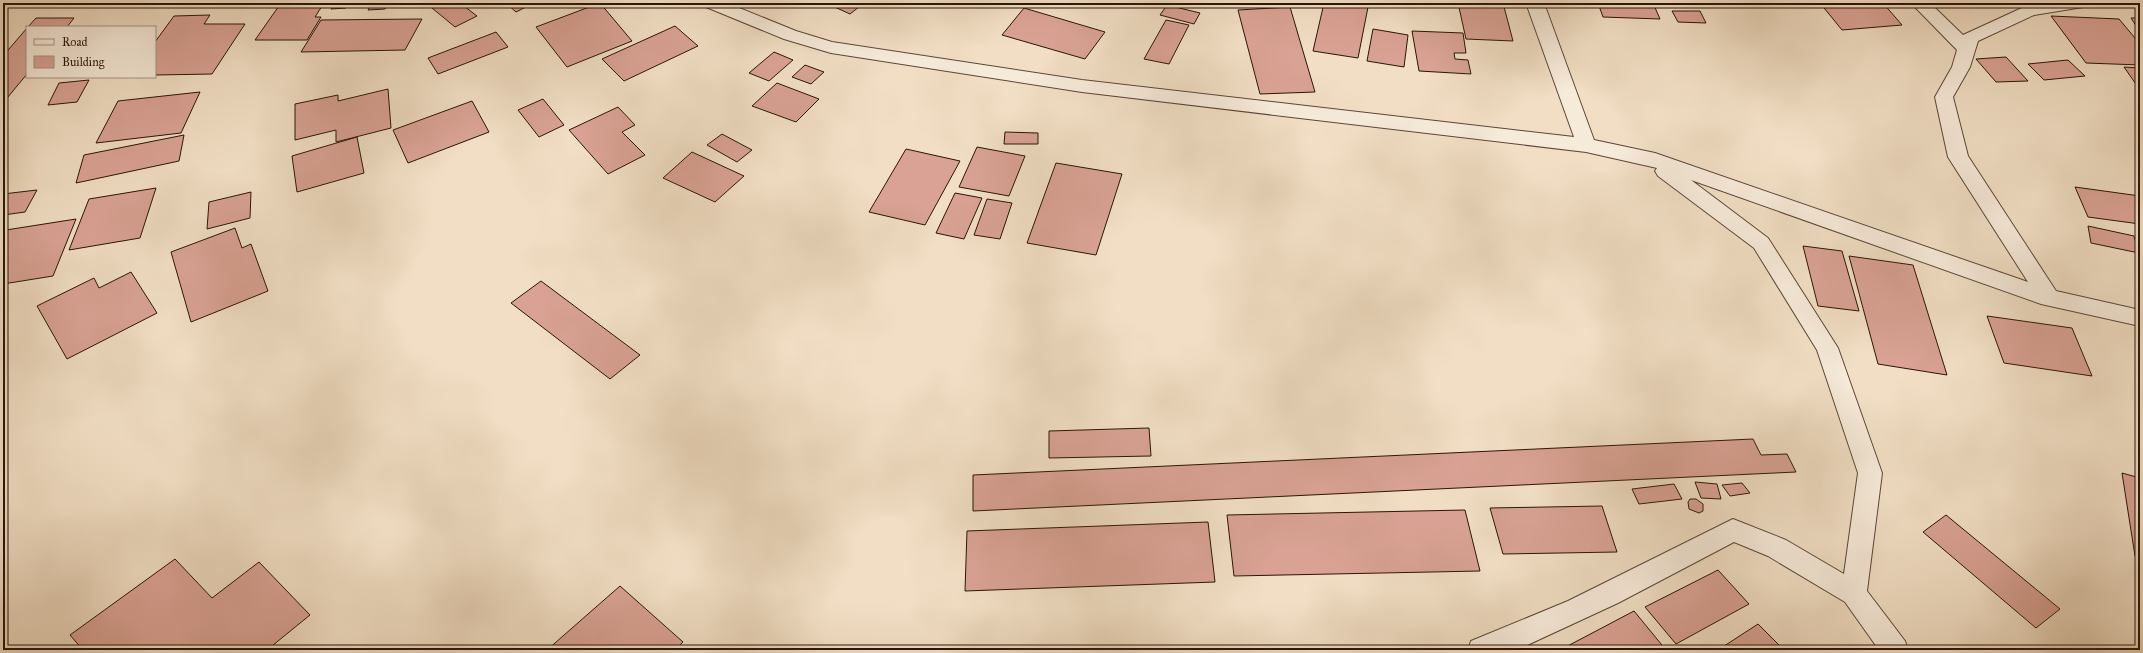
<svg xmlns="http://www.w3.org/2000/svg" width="2143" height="653" font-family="'IM FELL Great Primer',serif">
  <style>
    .building { fill: #d9a294; stroke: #2a1409 }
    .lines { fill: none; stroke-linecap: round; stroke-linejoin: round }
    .minor-casing { stroke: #5c4638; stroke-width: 2 }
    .minor { fill: #f6ead9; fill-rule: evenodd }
  </style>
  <rect width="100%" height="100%" fill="#f1dec4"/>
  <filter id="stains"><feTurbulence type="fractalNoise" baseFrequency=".005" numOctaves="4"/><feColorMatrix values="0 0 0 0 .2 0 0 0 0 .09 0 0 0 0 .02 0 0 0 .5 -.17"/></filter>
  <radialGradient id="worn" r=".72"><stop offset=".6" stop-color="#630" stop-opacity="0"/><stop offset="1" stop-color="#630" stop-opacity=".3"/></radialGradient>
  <!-- building -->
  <path class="building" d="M281,3H324L315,17H321L307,40H255Z
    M335,3H349L346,8L331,9Z
    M372,3H417L416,5L387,6L385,9L368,10Z
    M442,3H460L477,16L455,27L432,8Z
    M506,3H534L516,12Z
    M600,3L632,41L567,67L536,27Z
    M864,3L850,14L828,4L829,3Z
    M1324,3H1342L1368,7L1358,58L1313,51Z
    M1458,3H1503L1513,41L1466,39Z
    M1598,3H1653L1660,19L1603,17Z
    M1820,3H1883L1902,25L1842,30Z
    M1167,5L1200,13L1194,24L1160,15Z
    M1290,7L1315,92L1260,94L1238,10Z
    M1024,8L1105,32L1085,59L1002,35Z
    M1672,11H1700L1706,23L1678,22Z
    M210,15L204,24H245L212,74L155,75V42L174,16Z
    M2051,16L2119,19L2140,44V65L2086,63Z
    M36,18H74L67,27H28Z
    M2131,18H2140V32Z
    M422,19L405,50L301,52L321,20Z
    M1166,20L1189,25L1169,64L1144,59Z
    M675,26L698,46L624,81L602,59Z
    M27,28V74L3,103V56Z
    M1373,29L1408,35L1404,67L1367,61Z
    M1412,31L1463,33L1466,53H1454L1455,59L1468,60L1471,74L1419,71Z
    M496,32L508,47L438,74L428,58Z
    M774,52L793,60L769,81L749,73Z
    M2006,57L2028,81L1996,82L1976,59Z
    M2068,60L2085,76L2044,80L2028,64Z
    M805,65L824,72L811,84L792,77Z
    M2124,67L2140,68V90Z
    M89,80L77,102L48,105L59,83Z
    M777,83L819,99L796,122L752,106Z
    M388,89L391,128L336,142V130L295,140V104L338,95V101Z
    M200,92L181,133L96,143L118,101Z
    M543,99L564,125L539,137L518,110Z
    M472,101L489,132L408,163L393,130Z
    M618,107L635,125L622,132L645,155L608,174L569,130Z
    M1005,132L1038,133V144H1004Z
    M722,134L752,150L737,162L707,145Z
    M184,135L179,161L76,183L84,155Z
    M357,137L364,173L297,192L292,156Z
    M977,147L1025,156L1009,196L959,187Z
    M906,149L960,161L925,225L869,212Z
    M692,152L744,176L715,202L663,178Z
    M1056,163L1122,174L1096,255L1027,243Z
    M2075,187L2140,196V224L2088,217Z
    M156,188L140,238L69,250L89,199Z
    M37,190L25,212L3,215V194Z
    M251,192L250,218L207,229L209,202Z
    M955,193L982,198L964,239L936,233Z
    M987,199L1012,203L1000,239L974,235Z
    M76,219L53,276L3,284V237L6,230Z
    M2088,226L2134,236L2139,253L2091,243Z
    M235,228L242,248L251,244L268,291L191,322L171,252Z
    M1803,246L1842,251L1859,311L1818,306Z
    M1849,256L1913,265L1947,375L1878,364Z
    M131,272L157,313L67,359L37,306L94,278L99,288Z
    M541,281L640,355L610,379L511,303Z
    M1987,316L2072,328L2092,376L2004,363Z
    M1149,428L1151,456L1049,458V431Z
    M1753,439L1761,455L1787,454L1796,472L973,511V475Z
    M2122,473L2140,478V558L2135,556Z
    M1695,482L1717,484L1721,499L1701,498Z
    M1742,483L1750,493L1730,496L1722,485Z
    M1674,484L1682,499L1639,504L1632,489Z
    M1690,499H1696L1703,504V511L1699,513L1689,509L1688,502Z
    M1602,506L1617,552L1503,554L1490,508Z
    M1465,510L1480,571L1234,576L1227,515Z
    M1946,515L2060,609L2036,628L1923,532Z
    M1208,522L1215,582L965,591L967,531Z
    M175,559L212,598L259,562L310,615L267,650H83L70,635Z
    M1718,570L1749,604L1676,644L1645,607Z
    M620,586L683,642L675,650H547Z
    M1634,611L1666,650H1560Z
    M1758,624L1784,650H1718Z
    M996,648V650H945V649Z"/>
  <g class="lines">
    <defs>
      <path id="minor" d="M703,3H727L796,31L832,42L1082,80L1574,137L1526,3H1544L1594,140L1655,153L2028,282L1948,157L1935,97L1952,67L1957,50L1911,3H1930L1963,35L2024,7L2046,3H2086L2083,7L2077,8L2034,15L1978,41L1970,67L1953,97L1968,156L2056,291L2140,310V326L2041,304L1691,180L1768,238L1838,348L1882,473L1867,591L1905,641L1908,650H1879L1845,602L1768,556L1734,542L1618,603L1523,647L1515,650H1468L1471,641L1568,601L1733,519L1786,540L1844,574L1858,473L1817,350L1754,248L1658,176L1655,171L1657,168L1586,152L1082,92L831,53L784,39L706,7Z"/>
    </defs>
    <!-- minor casing -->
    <use href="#minor" class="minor-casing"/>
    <!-- minor -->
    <use href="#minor" class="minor"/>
  </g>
  <!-- margin -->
  <rect width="2143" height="653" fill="none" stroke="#f1dec4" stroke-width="16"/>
  <rect x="4" y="4" width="2135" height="645" fill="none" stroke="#2a1409" stroke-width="2"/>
  <rect x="8" y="8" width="2127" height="637" fill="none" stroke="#2a1409"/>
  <!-- legend -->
  <rect x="26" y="26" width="130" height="52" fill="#f6ead9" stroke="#a49486"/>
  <rect x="34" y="39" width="20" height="6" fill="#f6ead9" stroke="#a49486"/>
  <text x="62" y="46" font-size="12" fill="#2a1409">Road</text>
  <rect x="34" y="56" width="20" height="12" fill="#d9a294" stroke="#a49486"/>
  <text x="62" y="66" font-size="12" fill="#2a1409">Building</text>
  <rect width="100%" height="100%" filter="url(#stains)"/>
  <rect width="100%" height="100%" fill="url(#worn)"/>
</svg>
